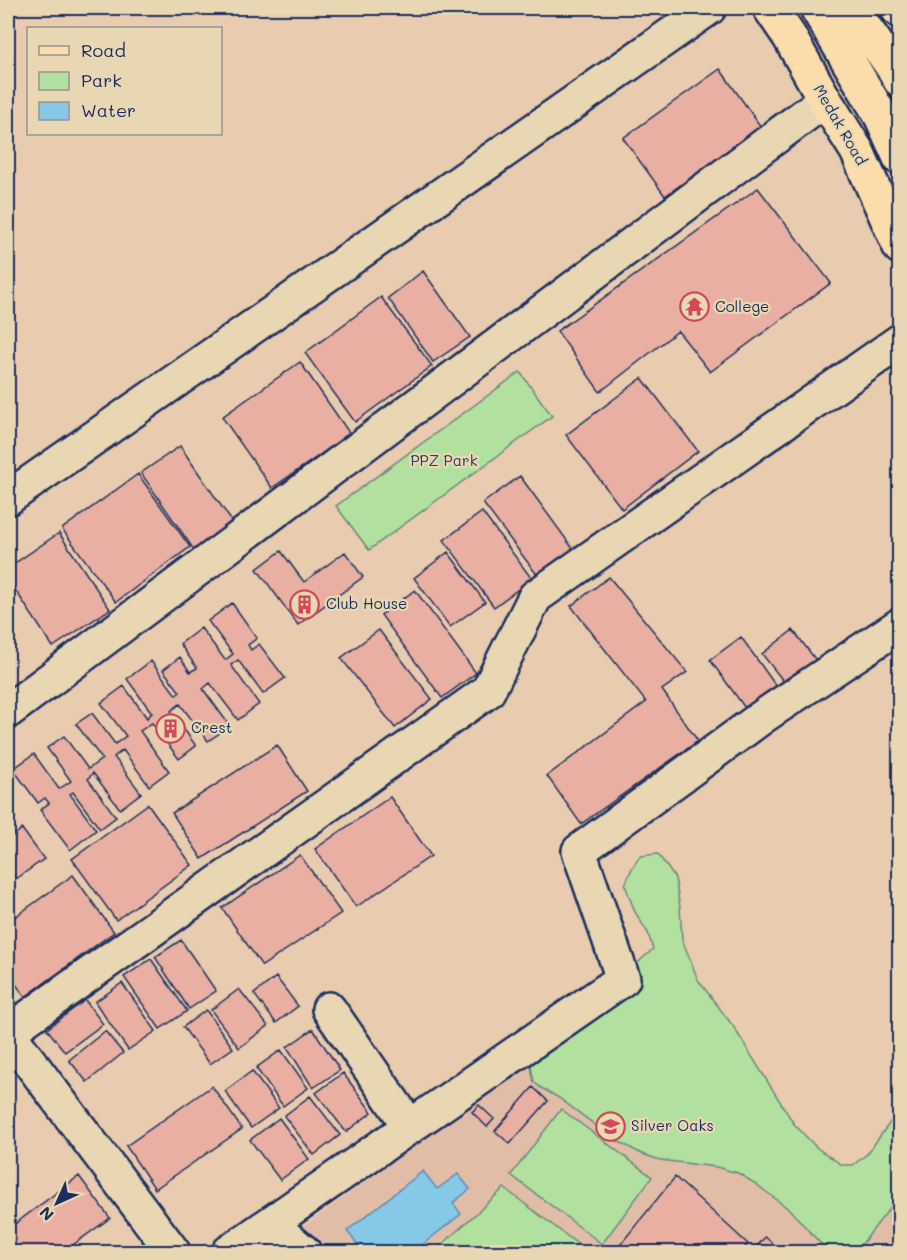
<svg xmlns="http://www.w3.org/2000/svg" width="907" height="1260" font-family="Mali,sans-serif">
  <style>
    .built { fill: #e1bda8 }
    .green { fill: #b2e09e; stroke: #66887e; stroke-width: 1.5 }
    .water { fill: #86c9e7; stroke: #5b8bb0; stroke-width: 1.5 }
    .building { fill: #e8afa2; stroke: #1b2f5e; stroke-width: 1.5 }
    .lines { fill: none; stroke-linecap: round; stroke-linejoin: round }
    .minor-casing { stroke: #1b2f5e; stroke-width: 38 }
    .major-casing { stroke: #1b2f5e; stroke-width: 38 }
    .minor { stroke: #e9d7b4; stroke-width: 33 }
    .major { stroke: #faddab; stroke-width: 33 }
    .labels { text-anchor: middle; stroke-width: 4.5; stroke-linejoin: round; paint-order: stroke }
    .street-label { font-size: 15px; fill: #1b2f5e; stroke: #e9d7b4 }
    .poi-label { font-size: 15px; fill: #1b2f5e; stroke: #e9d7b4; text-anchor: start }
    .park-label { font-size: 15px; fill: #2a4164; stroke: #e9d7b4 }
  </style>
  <rect width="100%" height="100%" fill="#e9cbaf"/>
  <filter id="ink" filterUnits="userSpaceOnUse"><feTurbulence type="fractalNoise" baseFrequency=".0167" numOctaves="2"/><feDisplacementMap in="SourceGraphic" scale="12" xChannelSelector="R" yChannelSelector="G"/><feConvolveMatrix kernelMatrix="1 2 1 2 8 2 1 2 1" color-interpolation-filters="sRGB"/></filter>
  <g filter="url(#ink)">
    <!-- built -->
    <path class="built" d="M665,961L863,1244L899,1196V1252H265L320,1215Z"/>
    <!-- green -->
    <path class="green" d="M520,372L552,416L369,550L336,506Z
      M658,854L675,878L680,907L682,939L698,980L733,1026L794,1124L817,1148L842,1165H853L867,1154L899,1110V1196L862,1244L846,1252H843L833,1251L820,1243L790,1210L756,1184L738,1173L716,1167L660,1160L642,1154L614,1139L559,1098L541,1088L534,1082L531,1067L535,1056L653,949L648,933L635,912L625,885L632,868L640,856Z
      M561,1109L652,1177L602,1244L511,1175Z
      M504,1188L588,1252H434Z"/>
    <!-- water -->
    <path class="water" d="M423,1171L437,1189L458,1174L470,1189L453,1203L461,1214L413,1252H363L347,1231Z"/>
    <!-- building -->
    <path class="building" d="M720,69L761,127L665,196L623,138Z
      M758,188L831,283L710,372L678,331L600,392L557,331Z
      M423,271L470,337L433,362L388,298Z
      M381,297L432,366L355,422L305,353Z
      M300,362L350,434L272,488L222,417Z
      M642,378L698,451L622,509L566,435Z
      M180,446L233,523L194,550L141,473Z
      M138,474L190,547L116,602L62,529Z
      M520,476L574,550L538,576L483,503Z
      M482,512L532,579L494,607L444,540Z
      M59,533L110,609L53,647L8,579V568Z
      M281,551L304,582L345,552L363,577L298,625L257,569Z
      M448,552L485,602L450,627L414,578Z
      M609,577L687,672L662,690L698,741L581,824L547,776L646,702L571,606Z
      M415,590L476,673L442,698L381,615Z
      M232,603L257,638L248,645L251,650L259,644L285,678L263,694L238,660L231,665L259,704L238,720L210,683L203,689L230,726L208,741L180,704L171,711L196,746L179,759L152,723L140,731L169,771L149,786L123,750L114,757L141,793L120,809L93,773L88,779L116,817L100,829L73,792L70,794L96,830L70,850L40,810L49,803L45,798L38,803L13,769L34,754L59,789L71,781L47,748L64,736L88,769L102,759L76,724L92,713L115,744L126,736L101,703L124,686L147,718L152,713L127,679L151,661L176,695L180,692L163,670L180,657L190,672L197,668L180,644L201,628L225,660L233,654L208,621Z
      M379,630L432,699L395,728L341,658Z
      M793,630L819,664L788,687L762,654Z
      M741,637L776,686L745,708L710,660Z
      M277,745L307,791L202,859L172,813Z
      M390,797L431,856L356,907L315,849Z
      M148,804L192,865L116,920L72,859Z
      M8,807L15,817L8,823Z
      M22,829L44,859L16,879L8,867V840Z
      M300,855L341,913L262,966L222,908Z
      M73,875L114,932L25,997L8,973V922Z
      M181,940L216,991L189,1009L155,957Z
      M151,959L187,1011L160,1029L124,977Z
      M276,977L298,1006L276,1023L254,994Z
      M122,983L156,1031L128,1050L95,1002Z
      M239,989L268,1026L239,1048L211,1010Z
      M85,1000L103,1024L65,1052L47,1029Z
      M206,1010L233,1048L210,1064L183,1027Z
      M313,1029L340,1070L313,1088L287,1047Z
      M105,1031L123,1053L87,1082L69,1060Z
      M281,1050L308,1088L283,1106L256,1068Z
      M252,1071L279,1108L251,1128L225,1091Z
      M343,1073L372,1112L346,1132L316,1093Z
      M212,1086L242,1129L155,1189L126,1146Z
      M533,1087L548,1101L510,1144L495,1131Z
      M310,1096L340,1135L314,1155L284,1116Z
      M479,1105L494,1119L487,1127L472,1112Z
      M279,1118L309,1159L280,1180L250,1140Z
      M79,1176L110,1218L63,1252H8V1229Z
      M675,1177L748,1244L741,1252H627L619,1246Z
      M765,1237L784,1252H752Z"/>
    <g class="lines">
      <defs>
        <path id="minor" d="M8,498L709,8
          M8,711L825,100
          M329,1009L410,1127
          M8,1032L488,691L535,597L900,341
          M8,1033L173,1252
          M270,1224L304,1252
          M229,1252L623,979L579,851L765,715L900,625"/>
        <path id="major" d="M770,8L789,36L825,100L857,151L900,247
          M817,8L881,116L900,158
          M851,8L894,69L900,80
          M897,8L900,11"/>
      </defs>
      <!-- minor casing -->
      <use href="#minor" class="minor-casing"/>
      <!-- major casing -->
      <use href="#major" class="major-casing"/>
      <!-- minor -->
      <use href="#minor" class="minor"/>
      <!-- major -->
      <use href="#major" class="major"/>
    </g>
  </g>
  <!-- icons -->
  <defs>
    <symbol id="temple-ring" viewBox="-11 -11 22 22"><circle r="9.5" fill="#e9d7b4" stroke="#d1495b" stroke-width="1.5"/><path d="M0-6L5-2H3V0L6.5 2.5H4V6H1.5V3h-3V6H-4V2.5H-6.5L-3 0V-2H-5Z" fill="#d1495b"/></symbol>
    <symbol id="building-ring" viewBox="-11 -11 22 22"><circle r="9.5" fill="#e9d7b4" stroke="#d1495b" stroke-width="1.5"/><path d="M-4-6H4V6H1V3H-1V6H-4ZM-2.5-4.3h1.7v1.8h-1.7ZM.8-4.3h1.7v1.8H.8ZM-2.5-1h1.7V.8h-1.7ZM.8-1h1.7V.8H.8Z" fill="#d1495b"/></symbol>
    <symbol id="school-ring" viewBox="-11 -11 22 22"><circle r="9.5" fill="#e9d7b4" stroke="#d1495b" stroke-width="1.5"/><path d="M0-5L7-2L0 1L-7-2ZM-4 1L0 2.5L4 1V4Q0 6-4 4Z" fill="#d1495b"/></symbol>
  </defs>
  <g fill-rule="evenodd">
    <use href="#temple-ring" x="678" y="290" width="33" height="33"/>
    <use href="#building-ring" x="288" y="588" width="33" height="33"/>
    <use href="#building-ring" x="154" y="712" width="33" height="33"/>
    <use href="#school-ring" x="594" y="1110" width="33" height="33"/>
  </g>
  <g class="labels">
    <!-- street labels -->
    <g class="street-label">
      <text transform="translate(840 125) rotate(60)" y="5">Medak Road</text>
    </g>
    <!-- poi labels -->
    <g class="poi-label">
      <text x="715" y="312">College</text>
      <text x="326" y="609">Club House</text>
      <text x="191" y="733">Crest</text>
      <text x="631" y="1131">Silver Oaks</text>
    </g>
    <!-- park labels -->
    <g class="park-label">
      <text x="444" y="466">PPZ Park</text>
    </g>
  </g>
  <!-- margin -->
  <rect width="907" height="1260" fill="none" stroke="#e9d7b4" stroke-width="30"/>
  <rect x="15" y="15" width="877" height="1230" fill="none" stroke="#1b2f5e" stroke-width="2" filter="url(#ink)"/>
  <!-- legend -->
  <rect x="27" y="27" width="195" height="108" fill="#e9d7b4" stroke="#979492" stroke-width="1.5"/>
  <rect x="39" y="46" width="30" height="9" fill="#faddab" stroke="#979492" stroke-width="1.5"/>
  <text x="81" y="57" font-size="18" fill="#1b2f5e">Road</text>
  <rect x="39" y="72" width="30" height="18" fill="#b2e09e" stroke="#979492" stroke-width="1.5"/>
  <text x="81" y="87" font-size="18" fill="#1b2f5e">Park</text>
  <rect x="39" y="102" width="30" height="18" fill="#86c9e7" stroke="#979492" stroke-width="1.5"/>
  <text x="81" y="117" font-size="18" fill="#1b2f5e">Water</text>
  <!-- north arrow -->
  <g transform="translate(57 1203) rotate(225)" stroke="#e9d7b4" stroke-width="4.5" paint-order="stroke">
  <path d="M0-4.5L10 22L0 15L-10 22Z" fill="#1b2f5e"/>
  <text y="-9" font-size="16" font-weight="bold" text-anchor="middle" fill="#1b2f5e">N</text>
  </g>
</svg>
